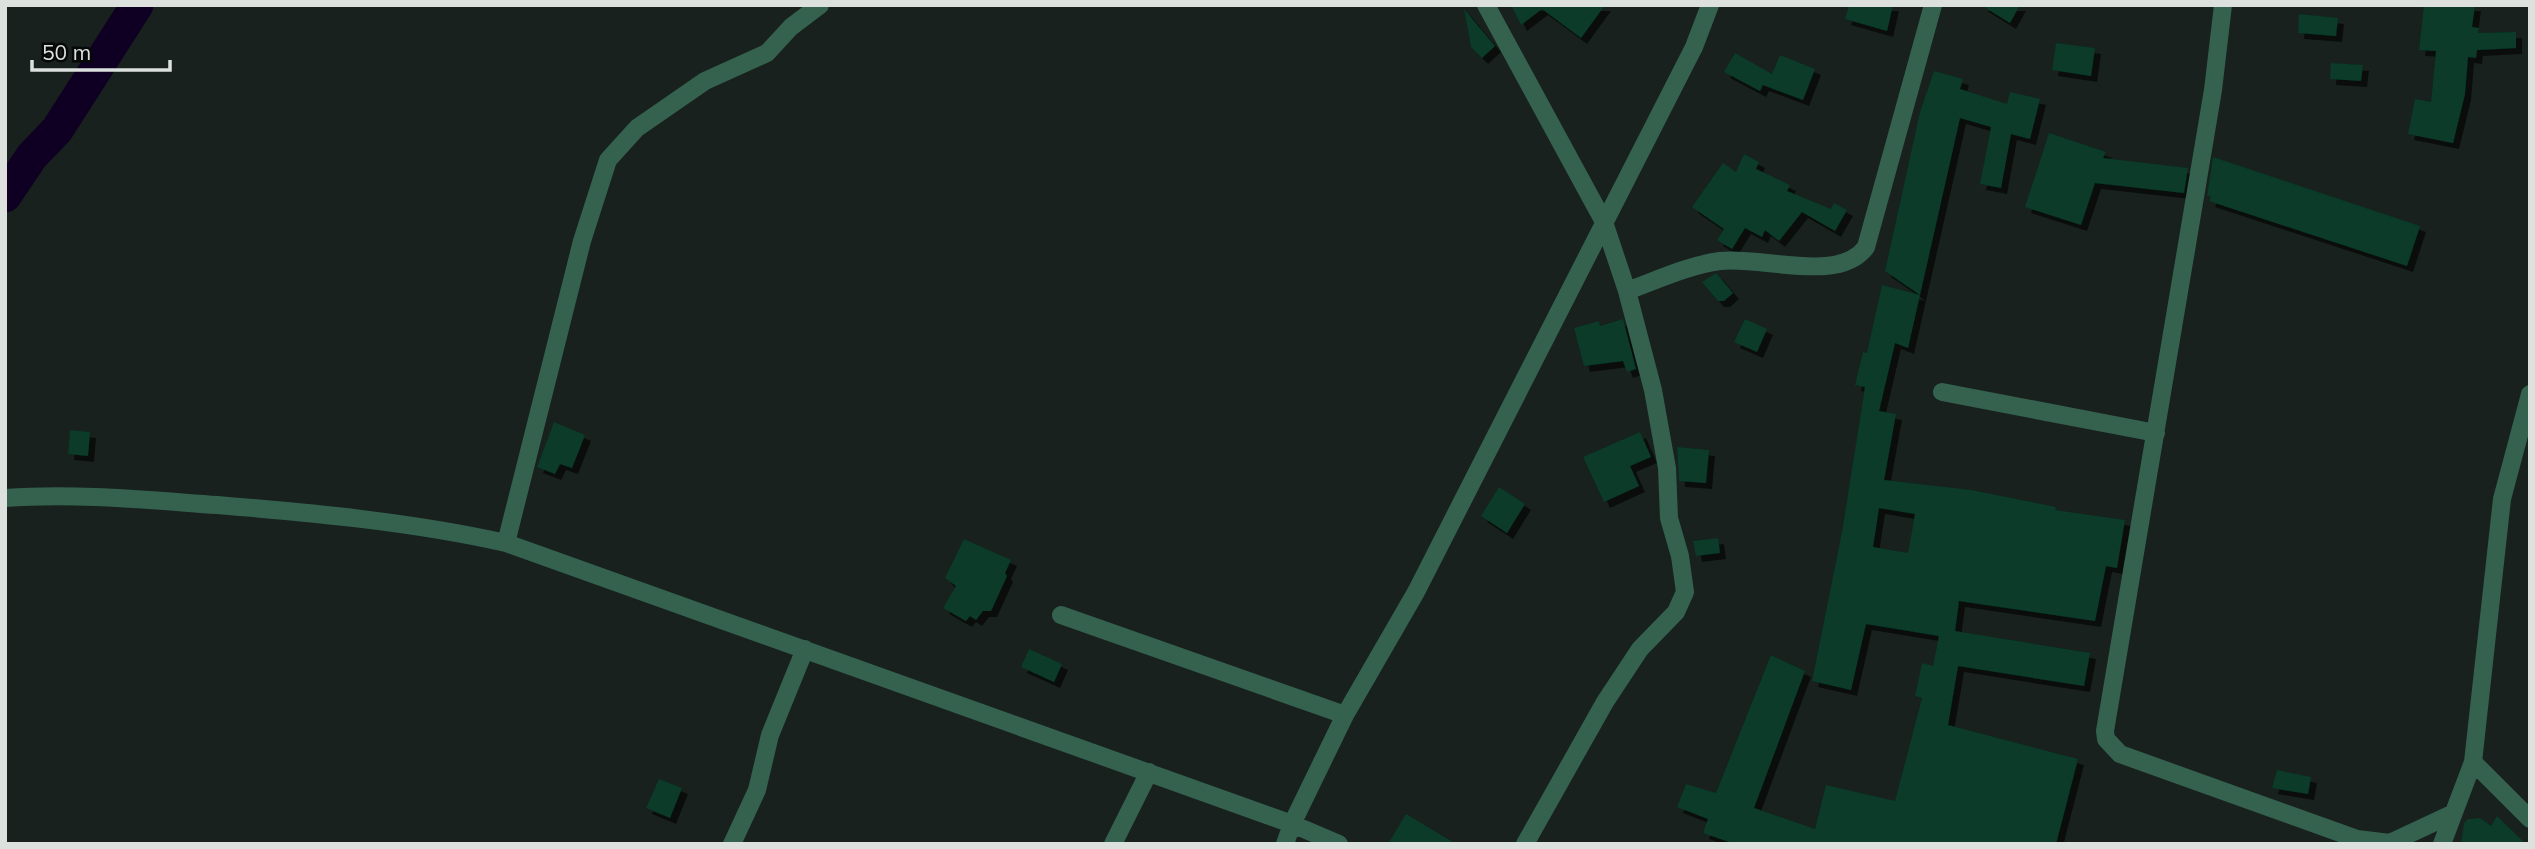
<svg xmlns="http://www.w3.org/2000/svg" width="2535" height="849" font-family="Mulish,sans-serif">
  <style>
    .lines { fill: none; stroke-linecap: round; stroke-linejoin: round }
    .river { stroke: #0f0023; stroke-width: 33 }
    .building { fill: #083b29; fill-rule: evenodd; filter: url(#shadow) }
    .minor { stroke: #34624f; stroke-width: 18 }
  </style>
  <defs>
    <filter id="shadow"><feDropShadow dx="6" dy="6" stdDeviation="0" flood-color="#0009"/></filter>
  </defs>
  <rect width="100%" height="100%" fill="#18211d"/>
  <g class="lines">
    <!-- river -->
    <path class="river" d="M5,196L32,156L57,130L137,5"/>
  </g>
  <!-- building -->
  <path class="building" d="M1511,5H1605L1581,38L1542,9L1521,25Z
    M1849,5H1893L1887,31L1845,19Z
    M1981,5H2020L2010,23Z
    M2424,5H2475L2472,27L2479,28L2478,33L2516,32V48L2477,50L2476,58L2468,57L2465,94L2453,143L2408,134L2415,99L2431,102L2436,51L2419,50Z
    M1464,9L1495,46L1482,58L1471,47Z
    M2299,14L2338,18L2336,36L2298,33Z
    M2056,43L2095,48L2091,76L2052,70Z
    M1735,53L1772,74L1780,55L1815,69L1803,100L1763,85L1760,91L1724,72Z
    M2331,63L2363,65L2361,81L2330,79Z
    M1934,71L1963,79L1960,89L2007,104L2010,92L2040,99L2030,139L2011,134L2001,188L1980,184L1991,127L1960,118L1908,348L1895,343L1879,411L1896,414L1884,480L1971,490L2056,507L2055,510L2125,520L2117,568L2106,566L2095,621L1959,601L1955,631L2090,653L2084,686L1958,666L1948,725L2078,759L2056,844H1735L1703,833L1708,819L1677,807L1686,784L1716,793L1771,655L1805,671L1754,808L1815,829L1826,785L1895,801L1922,698L1915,696L1922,663L1933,666L1939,636L1866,624L1851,690L1812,681L1842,532L1865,387L1855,385L1863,352L1867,353L1882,285L1920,295L1885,271L1920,112ZM1879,508L1915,514L1908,553L1873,547Z
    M2049,133L2106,152L2103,158L2188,168L2184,193L2095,183L2081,225L2025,207Z
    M1744,154L1759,162L1756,169L1790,185L1787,191L1831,209L1834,203L1847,210L1835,231L1802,212L1779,241L1765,230L1762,237L1745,228L1732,249L1717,240L1724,229L1692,207L1723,163L1736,172Z
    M2213,157L2420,226L2407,266L2209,201L2211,196H2207Z
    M1716,273L1733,293L1724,301H1718L1702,282Z
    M1623,319L1636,369L1627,372L1623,361L1584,366L1574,328L1599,321L1600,326Z
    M1745,319L1767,329L1757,352L1734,342Z
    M554,422L585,435L572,468L560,464L555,474L537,467Z
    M70,430L90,432L88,456L68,454Z
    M1640,432L1651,457L1630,466L1639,486L1604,502L1583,457Z
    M1677,447L1709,450L1706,483L1679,481Z
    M1499,487L1525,504L1507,533L1481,516Z
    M1718,538L1720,553L1696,556L1693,541Z
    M964,539L1011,560L1005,573L1007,576L991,611H983L976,620L970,616L966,621L943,608L956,586L945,578Z
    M1029,649L1062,664L1054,682L1021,667Z
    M2277,770L2311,777L2308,794L2272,788Z
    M659,779L682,788L670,818L646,808Z
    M1406,814L1456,844H1388Z
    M2497,816L2526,844H2461L2464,823L2468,819L2480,818L2491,826Z"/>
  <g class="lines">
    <!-- minor -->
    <path class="minor" d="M1486,5L1604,222L1627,291L1653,390L1667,468L1669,518L1680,556L1685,592L1676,612L1640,649L1605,702L1525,844
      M2223,5L2213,90L2105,731L2106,739L2120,754L2357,839L2390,843L2452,814
      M1627,291C1657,280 1689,265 1720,261C1762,256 1840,284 1866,247L1933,5
      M1942,392L2156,433
      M5,498C77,493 146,500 217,505C314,513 412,522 506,543L1292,824L1345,715L1416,592L1694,47L1710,5
      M506,543L582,241L608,160L637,128L705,81L767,53L791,27L820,5
      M1061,615L1345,715
      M2473,762L2530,819
      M732,844L757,790L770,735L805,649
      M1113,844L1149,772
      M1285,844L1292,824L1339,844
      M2442,844L2473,762L2502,499L2530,394"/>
  </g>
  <!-- border -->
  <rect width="2535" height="849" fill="none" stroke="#dce1de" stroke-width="14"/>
  <!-- scale -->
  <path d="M32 60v10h138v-10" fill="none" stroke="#dce1de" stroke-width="3.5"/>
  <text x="42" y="60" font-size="21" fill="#dce1de" stroke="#060908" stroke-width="5" paint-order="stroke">50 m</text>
</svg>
